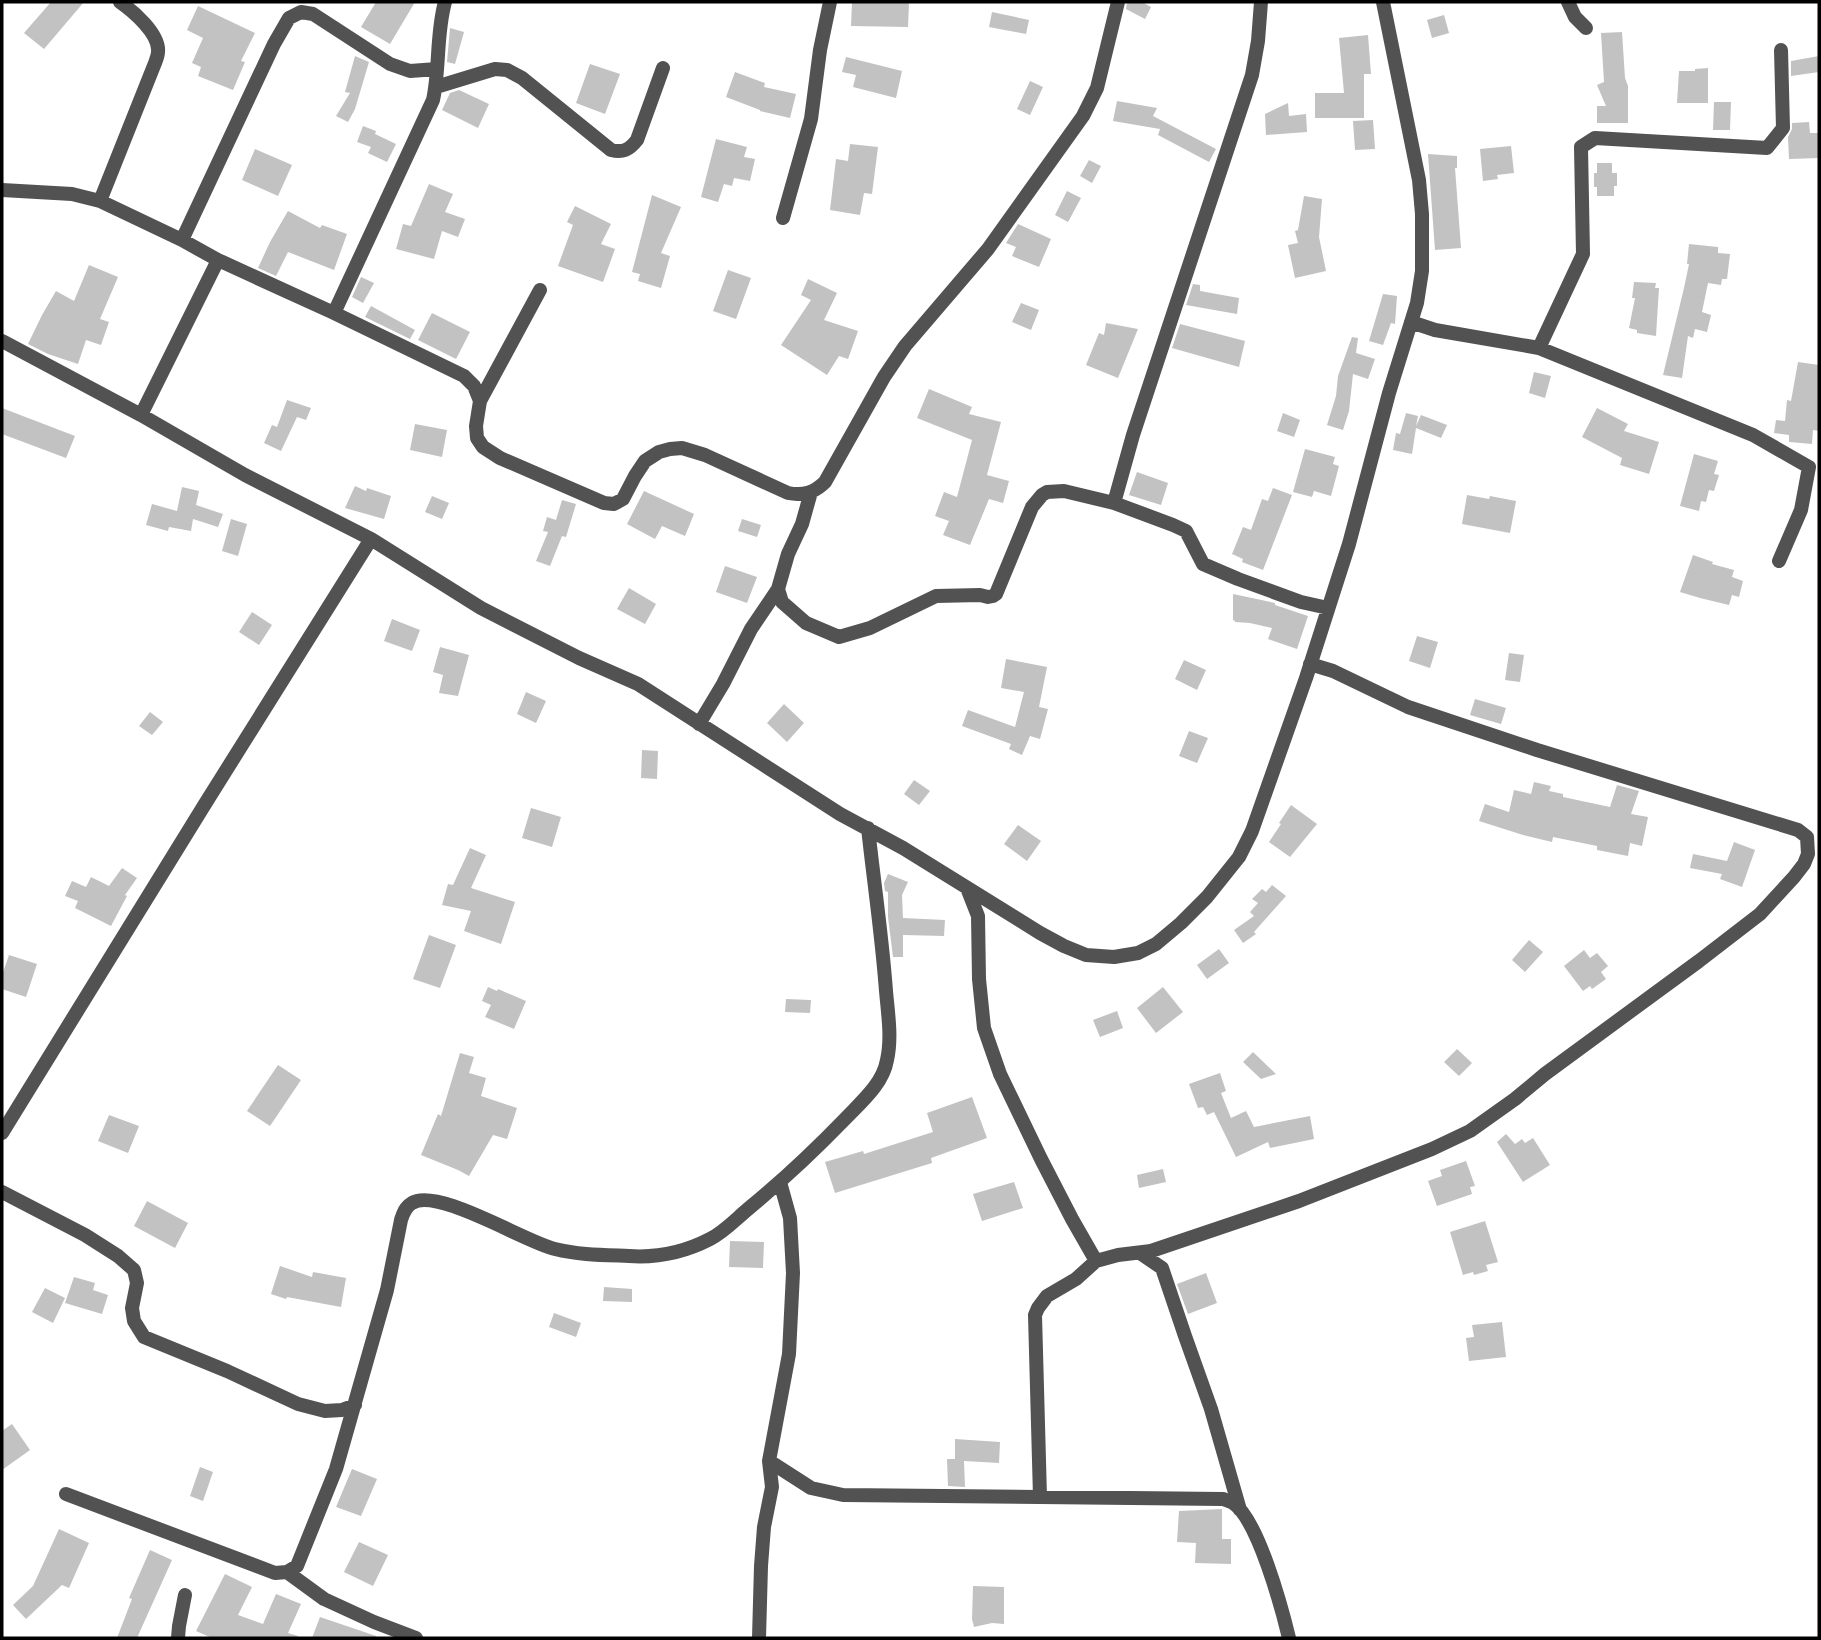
<svg xmlns="http://www.w3.org/2000/svg" width="1821" height="1640" font-family="Quicksand,sans-serif">
  <style>
    .building { fill: #c2c2c2 }
    .lines { fill: none; stroke-linecap: round; stroke-linejoin: round }
    .minor { stroke: #525252; stroke-width: 14 }
  </style>
  <rect width="100%" height="100%" fill="#fff"/>
  <!-- building -->
  <path class="building" d="M51,2H84L44,49L24,33Z
    M376,2H415L390,44L361,27Z
    M852,2L909,3L908,27L851,26Z
    M1127,2H1142L1151,7L1145,19L1126,9Z
    M198,6L255,33L241,61L245,62L233,90L198,76L201,67L192,63L203,38L187,30Z
    M992,12L1029,20L1026,34L989,27Z
    M1444,15L1449,33L1432,38L1427,20Z
    M450,28L464,32L455,64L447,62Z
    M1622,32L1625,78L1628,86V123H1597V106H1606L1597,85L1604,82L1601,33Z
    M1368,35L1371,74H1364V118H1315V93H1344L1339,38Z
    M355,56L369,62L355,109L348,122L336,116L350,93L345,92Z
    M1819,56V72L1791,76V61Z
    M846,57L902,71L896,98L853,87L856,75L842,72Z
    M590,64L620,74L605,114L576,103Z
    M1708,68V103H1677L1679,71H1695V69Z
    M735,72L765,83L764,87L796,94L790,118L760,111V110L726,97Z
    M1030,81L1043,87L1030,115L1017,109Z
    M459,90L489,104L478,128L442,110L450,93Z
    M1117,101L1157,108L1153,116L1216,149L1209,162L1158,135L1160,129L1113,121Z
    M1714,102H1731L1730,130H1713Z
    M1288,103L1289,116L1306,114L1307,132L1266,135L1265,114Z
    M1373,120L1375,149L1355,150L1353,121Z
    M1809,122L1810,133H1819V158L1789,159L1788,137L1792,129V123Z
    M363,126L376,131L375,134L396,144L387,162L368,153L371,147L357,142Z
    M716,139L747,147L744,157L755,159L750,181L734,178L732,186L724,184L718,202L701,197Z
    M850,144L878,147L872,194L864,193L860,215L830,210L836,159L848,161Z
    M1511,146L1514,173L1497,175L1498,179L1483,181L1480,149Z
    M255,149L292,165L278,196L242,180Z
    M1428,154L1457,156V168H1455L1461,248L1435,250Z
    M1089,160L1101,166L1092,183L1080,176Z
    M1597,163H1612V173H1617V186H1614V196H1597V187H1594V173H1597Z
    M429,184L453,194L445,212L465,219L458,237L442,231L434,259L396,249L403,224L411,226Z
    M1067,191L1081,198L1068,222L1055,215Z
    M652,195L681,207L661,253L670,256L661,288L638,281L640,274L632,272Z
    M1304,196L1322,199L1319,237L1326,271L1295,278L1288,245L1298,243L1295,231L1298,230Z
    M575,206L611,224L601,244L615,249L603,282L558,266L573,225L567,222Z
    M288,211L320,228L322,225L347,234L334,270L288,252L276,276L258,268L270,242Z
    M1018,224L1051,239L1039,267L1012,256L1016,247L1006,243Z
    M1689,244L1718,247V253L1730,254L1727,279H1722L1721,285L1708,283L1702,312L1711,315L1707,332L1695,329L1693,338L1688,336L1682,378L1663,375L1684,288L1689,264H1687Z
    M89,265L118,277L100,319L109,322L101,345L86,340L78,364L48,354L28,344L42,315L56,291L74,301Z
    M728,270L751,278L736,319L713,311Z
    M361,277L374,283L363,303L352,297Z
    M808,279L837,293L824,320L858,331L848,359L839,356L827,375L781,345L811,300L801,295Z
    M1634,282L1656,283L1655,288H1659L1656,336L1637,333V330L1629,328L1635,298H1632Z
    M1193,284L1200,285V291L1239,298L1237,314L1186,305Z
    M1383,294L1397,296L1395,324L1391,323L1383,345L1369,341Z
    M1021,303L1039,310L1031,330L1012,322Z
    M371,306L415,330L410,339L365,317Z
    M432,313L470,332L456,359L418,340Z
    M1106,323L1138,329L1118,378L1086,365L1099,333L1104,335Z
    M1180,324L1245,341L1239,367L1172,348Z
    M1352,337L1358,338L1356,353L1375,359L1368,379L1353,374L1349,411L1343,430L1327,425L1336,396L1338,376Z
    M1798,362L1819,365V431L1813,430L1812,444L1789,442V435L1774,433L1776,420L1785,421L1787,400L1791,401Z
    M1534,372L1551,376L1545,398L1529,393Z
    M929,389L972,407L969,414L1001,422L987,475L1009,481L1003,503L989,499L970,545L943,535L949,521L935,516L944,492L957,497L972,440L917,418Z
    M287,400L311,408L306,420L297,417L281,451L264,443L272,425L277,427Z
    M2,408L75,436L66,458L2,434Z
    M1597,408L1628,424L1624,431L1659,442L1649,474L1620,465L1622,458L1582,437Z
    M1283,413L1300,420L1294,437L1277,431Z
    M1406,413L1418,416L1416,426L1421,415L1447,425L1441,438L1416,428L1412,454L1393,450L1396,433L1400,434Z
    M415,424L447,430L442,457L410,450Z
    M1305,449L1335,457L1333,464L1339,466L1331,496L1314,491L1312,497L1293,492Z
    M1694,454L1718,461L1714,474L1719,475L1714,491L1709,490L1706,502L1701,501L1699,511L1680,506Z
    M1137,472L1168,483L1161,505L1129,495Z
    M355,486L366,491L367,488L391,496L384,519L345,508Z
    M182,487L199,491L196,505L223,514L218,527L193,519L191,531L169,527L168,531L146,525L152,504L177,511Z
    M1273,488L1292,495L1263,570L1242,562L1243,559L1232,554L1243,527L1251,530L1262,499L1268,501Z
    M644,491L694,514L685,536L662,526L655,539L627,524Z
    M1467,495L1489,499L1490,496L1516,501L1510,533L1462,524Z
    M432,496L449,503L442,519L425,512Z
    M562,500L576,504L566,537L562,536L550,566L536,561L548,532L543,531L547,517L556,520Z
    M231,519L247,524L238,556L222,551Z
    M742,519L761,525L757,537L738,531Z
    M1693,555L1713,562L1712,564L1734,570L1732,577L1743,581L1739,597L1732,595L1729,605L1700,598L1680,592Z
    M725,566L757,577L747,603L716,592Z
    M629,588L656,604L645,624L617,609Z
    M1233,594L1275,603V605L1308,616L1297,649L1268,639L1272,628L1250,623L1235,622V621L1233,620Z
    M252,612L272,625L259,645L239,632Z
    M392,619L420,630L412,651L384,641Z
    M1417,636L1438,642L1430,668L1409,661Z
    M440,647L469,655L458,696L439,693L443,675L433,672Z
    M1509,653L1524,655L1520,682L1505,680Z
    M1006,659L1047,667L1039,707L1048,709L1040,739L1030,736L1022,755L1009,749L1011,744L962,726L968,710L1015,727L1024,692L1001,688Z
    M1184,660L1206,670L1197,690L1175,679Z
    M526,692L546,701L536,723L517,714Z
    M1475,699L1506,708L1501,724L1470,715Z
    M784,704L804,723L787,742L767,723Z
    M150,712L163,722L152,735L139,726Z
    M1189,731L1208,738L1197,763L1179,756Z
    M642,750L658,751L657,779L641,778Z
    M914,780L930,791L919,805L904,794Z
    M1534,782L1551,786L1549,791L1563,794V797L1610,807L1617,785L1639,791L1631,814L1648,817L1642,846L1630,843L1628,856L1597,850V846L1553,837L1552,842L1523,835L1479,821L1485,804L1509,812L1514,790L1531,794Z
    M1291,805L1317,824L1290,857L1269,842L1281,824L1279,823Z
    M531,808L561,817L552,847L522,838Z
    M1018,825L1041,841L1027,861L1004,844Z
    M1734,842L1755,850L1742,887L1720,879L1722,874L1690,868L1693,854L1727,861Z
    M470,848L486,855L471,888L515,902L501,944L464,931L471,911L442,905L448,884L453,885Z
    M122,868L137,878L125,895L127,896L111,926L75,908L78,901L65,896L72,881L86,887L91,877L109,886Z
    M888,874L908,882L902,895L903,918L945,920L944,936L903,935V957H893L888,917V892L885,891L884,883Z
    M1272,885L1286,896L1254,932L1256,934L1243,943L1234,930L1254,916L1250,912L1258,903L1252,899L1262,889L1266,892Z
    M429,935L456,945L440,988L413,979Z
    M1529,940L1543,952L1525,972L1512,960Z
    M1219,949L1229,963L1207,979L1197,965Z
    M1584,950L1590,958L1597,953L1608,966L1601,972L1606,979L1592,989L1590,986L1583,991L1564,966Z
    M9,955L37,964L26,997L2,989V975Z
    M488,987L497,991L498,989L526,1001L514,1029L485,1017L491,1005L482,1001Z
    M1163,987L1183,1012L1156,1033L1137,1008Z
    M786,999L811,1000L810,1013L785,1012Z
    M1117,1011L1123,1028L1100,1037L1093,1020Z
    M1457,1049L1472,1063L1459,1076L1444,1062Z
    M1253,1052L1276,1074L1261,1079L1243,1062Z
    M460,1053L474,1057L469,1073L486,1078L481,1096L517,1108L507,1139L493,1135L469,1176L458,1170L421,1155L438,1114L441,1116Z
    M278,1065L301,1080L270,1126L247,1111Z
    M1220,1073L1226,1091L1221,1093L1231,1118L1246,1111L1254,1127L1310,1116L1314,1139L1270,1148L1268,1142L1236,1157L1214,1112L1207,1115L1203,1107L1198,1108L1189,1084Z
    M972,1097L987,1138L931,1158L932,1163L835,1193L825,1162L863,1151L864,1154L933,1132L927,1113Z
    M109,1115L139,1126L128,1153L98,1141Z
    M1506,1134L1515,1144L1522,1139L1525,1143L1533,1138L1550,1165L1523,1182L1497,1142Z
    M1466,1161L1475,1186L1470,1187L1472,1194L1437,1206L1428,1181L1442,1176L1440,1170Z
    M1163,1169L1166,1182L1139,1188L1137,1175Z
    M1014,1182L1023,1208L982,1221L973,1194Z
    M147,1201L188,1223L175,1248L134,1226Z
    M1485,1221L1498,1262L1486,1265L1488,1271L1474,1275L1473,1272L1463,1275L1450,1232Z
    M730,1241L764,1242L763,1268L729,1267Z
    M280,1266L312,1277L313,1272L346,1278L341,1307L287,1297L286,1299L271,1294Z
    M1206,1273L1217,1303L1188,1314L1177,1284Z
    M74,1277L95,1283L93,1290L108,1295L102,1314L65,1303Z
    M604,1287L632,1289V1302L603,1301Z
    M45,1288L65,1298L53,1323L32,1312Z
    M554,1313L581,1323L576,1337L549,1327Z
    M1502,1322L1506,1357L1469,1361L1466,1338L1474,1337L1472,1325Z
    M12,1424L30,1450L2,1470V1431Z
    M955,1439L1000,1442L999,1463L964,1461L965,1487L948,1486L947,1459H955Z
    M200,1467L213,1472L203,1501L190,1496Z
    M352,1469L377,1479L361,1516L336,1507Z
    M1222,1509V1539H1231V1564L1195,1563L1196,1543L1177,1542L1179,1511Z
    M59,1529L89,1543L69,1588L62,1585L26,1619L13,1605L33,1586Z
    M359,1542L388,1555L373,1586L344,1572Z
    M150,1550L172,1560L137,1638H117L132,1599L129,1598Z
    M225,1574L252,1587L238,1615L263,1624L276,1594L301,1604L288,1633L298,1636V1638H212L196,1631Z
    M973,1586L1004,1587V1624L992,1623L974,1627L972,1619Z
    M320,1617L376,1636V1638H312Z"/>
  <g class="lines">
    <!-- minor -->
    <path class="minor" d="M1568,2L1575,17L1586,28
      M436,87L495,69L507,70L522,78L611,150C623,153 629,150 637,140L663,68
      M2,190L72,194L100,201L182,240L218,260L334,313L464,376L474,386L480,401L476,426L477,438L483,447L500,458L604,503L614,504L623,499L635,476L645,461L659,452L670,449L682,448L705,455L788,493C803,496 814,493 825,482L884,377L905,346L988,249L1083,116L1097,88L1118,2
      M100,201L155,63C156,60 158,56 158,52C160,34 133,11 120,2
      M783,218L811,119L820,50L830,2
      M182,240L274,44L289,18L301,12L313,14L390,64L410,71L437,69
      M334,313L433,100C440,68 436,34 445,2
      M1411,322L1435,330L1539,348L1753,435L1809,467L1801,510L1779,561
      M2,341L141,415L245,475L371,539L481,608L579,658L638,684L840,814L903,848L1040,933L1064,946L1086,955L1114,957L1138,953L1156,944L1181,923L1207,897L1239,857L1252,831L1306,678L1349,544L1389,393L1417,303L1422,271V214L1419,180L1383,2
      M1539,348L1583,254L1581,147L1595,138L1767,148L1783,128L1781,50
      M480,401L540,290
      M141,415L218,260
      M811,492L802,524L788,554L778,589L782,602L806,623L839,637L870,628L936,596L980,595L988,597L993,596L996,594L1032,507L1042,495L1047,492L1064,491L1114,503L1173,525L1186,531L1203,564L1238,579L1301,602L1328,608
      M1114,503L1133,435L1252,75L1258,41L1261,2
      M699,724L723,684L751,629L778,589
      M967,888L978,916L979,979L984,1028L1000,1074L1041,1159L1072,1219L1096,1261
      M2,1133L205,804L371,539
      M2,1192L85,1235L118,1256L134,1270L137,1283L132,1308L134,1321L144,1337L227,1371L298,1404L325,1411L342,1410L355,1405
      M1140,1253L1162,1268L1185,1336L1211,1409L1240,1510
      M769,1461L811,1488L843,1495L1223,1499C1226,1500 1230,1501 1233,1503C1258,1519 1282,1609 1289,1638
      M66,1494L275,1573L287,1572L297,1566L336,1469L387,1290L401,1220C403,1214 405,1207 412,1203C437,1187 525,1242 555,1249C579,1255 604,1255 629,1256C658,1258 685,1252 710,1239C724,1232 736,1219 748,1209C782,1181 814,1151 845,1119C861,1102 883,1084 887,1060C892,1038 888,1014 886,991C882,936 874,883 868,828
      M1040,1497L1035,1315L1038,1308L1047,1296L1076,1279L1096,1261L1118,1255L1151,1251L1299,1201L1432,1149L1470,1131L1515,1099L1545,1074L1699,961L1760,914L1794,877L1804,864L1808,854L1807,837L1798,830L1537,750L1408,707L1333,671L1310,664
      M287,1572L324,1599L374,1622L416,1638
      M178,1638L179,1626L185,1595
      M759,1638L761,1566L764,1527L772,1487L769,1461L789,1354L793,1273L790,1218L780,1182"/>
  </g>
  <!-- border -->
  <rect width="1821" height="1640" fill="none" stroke="#000000" stroke-width="7"/>
</svg>
